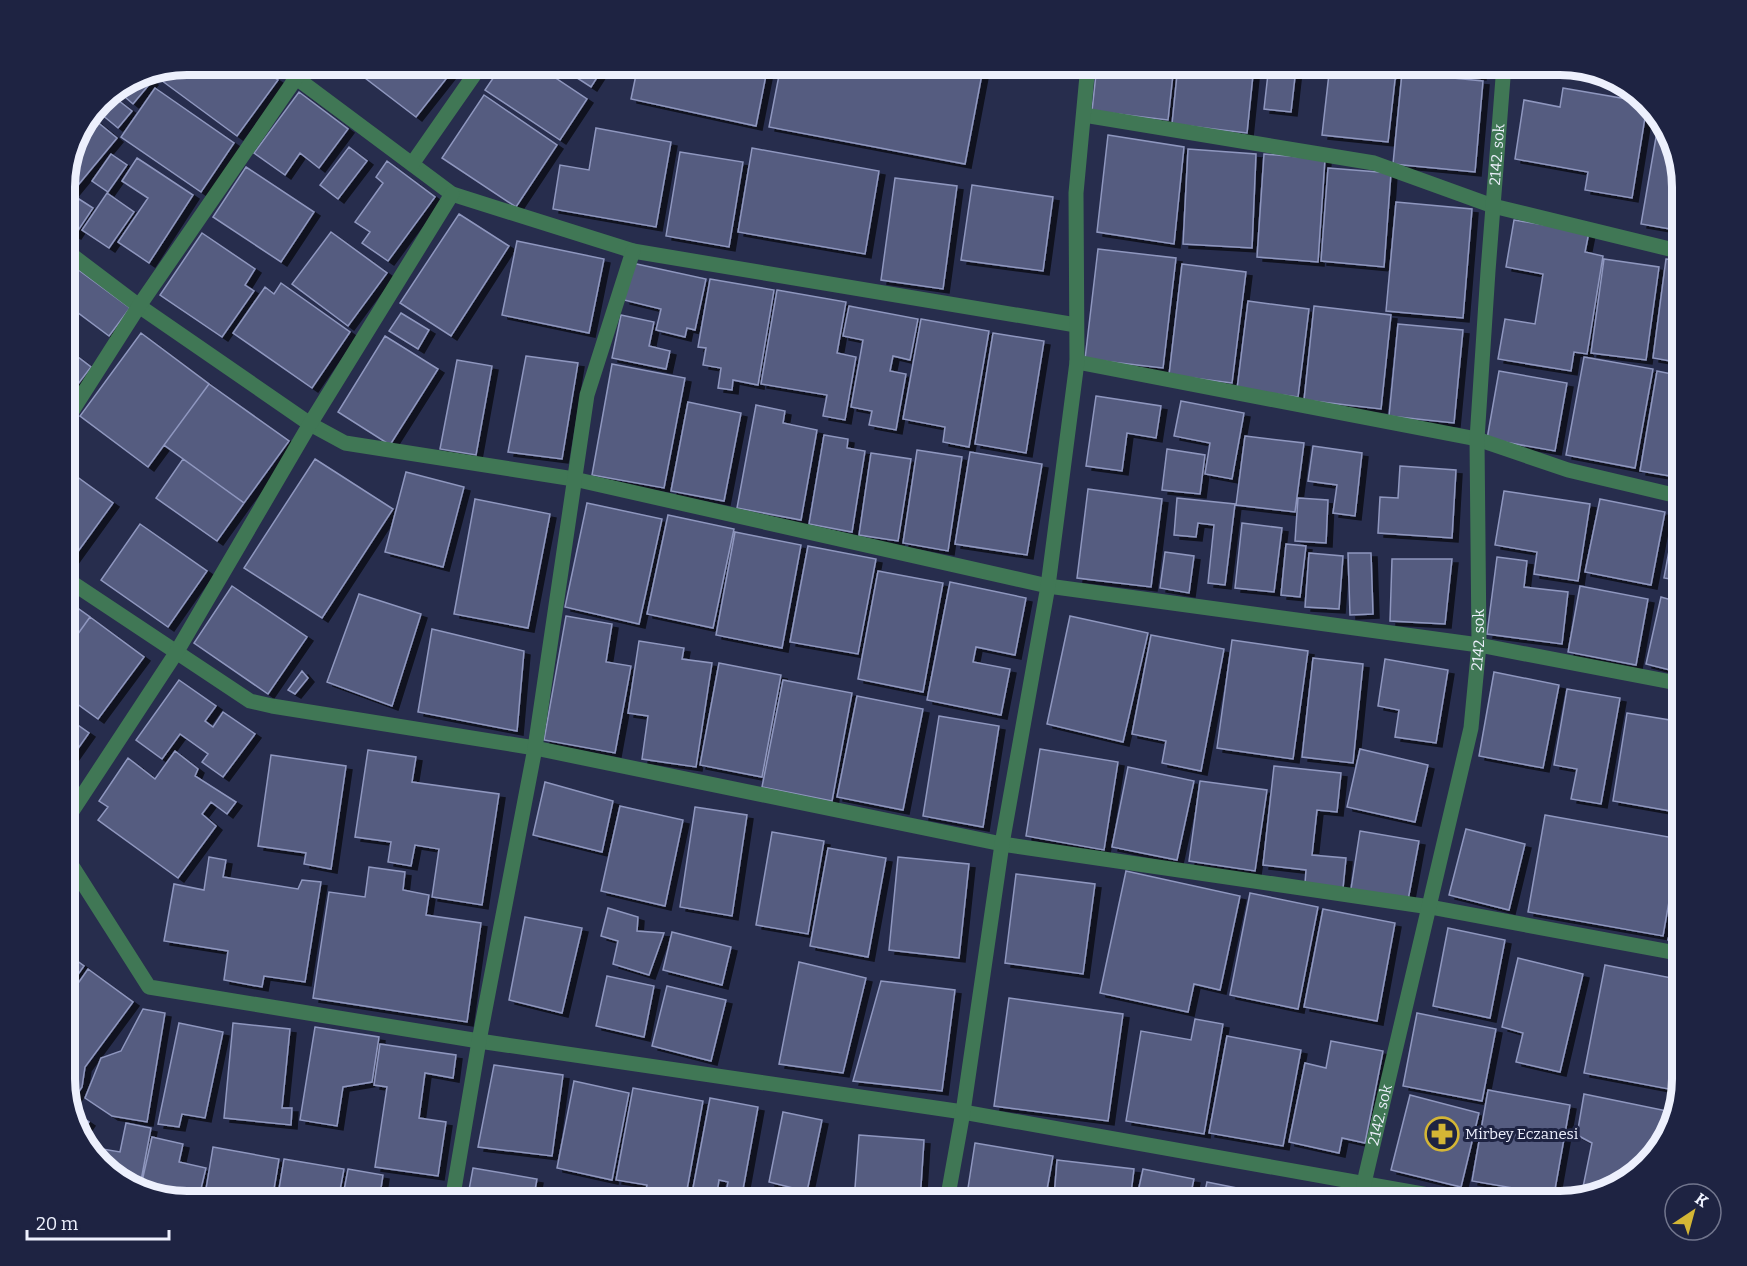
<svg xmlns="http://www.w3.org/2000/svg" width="1747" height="1266" font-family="Bitter,serif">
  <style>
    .building { fill: #555c80; stroke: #8f97bf; stroke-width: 1.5; filter: url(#shadow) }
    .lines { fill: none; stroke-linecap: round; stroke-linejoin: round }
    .minor { stroke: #407755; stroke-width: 15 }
    .labels { text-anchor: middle; stroke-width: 6; stroke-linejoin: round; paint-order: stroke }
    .street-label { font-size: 15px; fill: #edf0fd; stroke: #1e2342 }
    .poi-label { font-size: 15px; fill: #edf0fd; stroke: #1e2342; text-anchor: start }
    .rim { fill: none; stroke: #edf0fd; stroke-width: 8 }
  </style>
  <defs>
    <filter id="shadow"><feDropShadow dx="6" dy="4" stdDeviation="0" flood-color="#0009"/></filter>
  </defs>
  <rect width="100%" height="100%" fill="#272d4d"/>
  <!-- building -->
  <path class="building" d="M187,64L256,65L278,80L237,136L150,72Z
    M348,65H457L416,117Z
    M502,65H536L587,99L560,140L485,90Z
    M557,65H605L591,87Z
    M638,65H768L756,126L631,99Z
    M781,65H934L982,74L965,164L769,127Z
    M1097,65H1174L1168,120L1092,111Z
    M1178,65H1254L1247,133L1172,124Z
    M1269,65L1296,68L1291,112L1264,109Z
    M1330,65H1403L1395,80L1388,142L1322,135Z
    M1435,65H1481L1480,76L1435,72Z
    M143,73L152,81L133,104L118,91L124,84Z
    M1402,73L1483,81L1475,172L1393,164Z
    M155,88L234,143L201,192L121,137Z
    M1563,88L1644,102L1647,105L1632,198L1585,190L1588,172L1515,159L1524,100L1560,107Z
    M299,92L348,129L319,168L300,153L285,175L254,153Z
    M484,95L557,145L516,207L442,158Z
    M114,97L132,111L118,128L101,114Z
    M90,116L117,138L65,201V178L77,133Z
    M1659,120L1670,132L1682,186V231L1641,224Z
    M596,128L671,142L656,227L553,209L560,165L589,170Z
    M1108,135L1184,147L1174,244L1097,232Z
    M349,147L367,161L338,199L320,185Z
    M752,148L879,171L865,254L738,232Z
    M1188,149L1256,154L1252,248L1183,244Z
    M680,152L743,162L729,247L666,236Z
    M111,154L127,165L108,192L92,181Z
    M1264,154L1325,159L1318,262L1257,257Z
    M137,158L193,195L149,263L118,242L148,198L122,181Z
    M387,161L435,197L388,261L362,243L370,232L355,222L383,183L376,177Z
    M246,167L314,212L281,262L213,217Z
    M1328,168L1391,173L1384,267L1321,261Z
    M895,178L957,186L943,289L881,280Z
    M972,185L1053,197L1043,271L961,260Z
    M107,193L134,212L109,248L82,230Z
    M79,199L93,208L75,235L65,229V220Z
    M1396,202L1472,209L1463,318L1386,311Z
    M459,214L509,246L451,336L400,303Z
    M1514,220L1589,232L1585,252L1603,256L1587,354L1574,352L1571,371L1498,359L1505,319L1535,324L1543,274L1506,267Z
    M331,232L387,273L348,326L292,284Z
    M202,233L255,269L245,285L254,291L222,337L160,295Z
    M517,241L604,259L589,333L502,315Z
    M1098,249L1176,258L1163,368L1085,359Z
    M1604,259L1659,267L1646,360L1591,353Z
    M1666,259L1682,261V363L1653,358Z
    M65,260L130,308L109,336L65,303Z
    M632,263L706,279L695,330L687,328L685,337L656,330L661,309L624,300Z
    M1182,264L1246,272L1232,383L1169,375Z
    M710,279L774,290L758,385L733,380L732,390L718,388L721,368L703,365L706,348L698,347Z
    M281,283L350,332L312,388L233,333L265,287L274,294Z
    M777,290L846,302L837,353L856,357L845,420L823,416L827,395L761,384Z
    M1248,301L1309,309L1298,397L1237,389Z
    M849,306L918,319L910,360L893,356L890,371L906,374L896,430L869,425L872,411L851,407L863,340L843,336Z
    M1314,306L1391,315L1381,409L1304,400Z
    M401,313L429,330L418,349L389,331Z
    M621,315L654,322L649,346L670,351L666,369L612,358Z
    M921,319L989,331L969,447L943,442L945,427L903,419Z
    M1398,324L1463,330L1454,423L1389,416Z
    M141,333L209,384L148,467L80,416Z
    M993,333L1044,341L1026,453L975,444Z
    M385,336L438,369L390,445L338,412Z
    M65,347L91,367L65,401Z
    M526,356L578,363L562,459L508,452Z
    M1584,357L1653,369L1635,468L1566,455Z
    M457,360L492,366L476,455L440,449Z
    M612,364L685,378L664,488L592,475Z
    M1499,371L1567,383L1555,451L1487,439Z
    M1657,371L1682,376V478L1640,471Z
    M209,384L289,441L244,503L164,445Z
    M1096,396L1161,406L1156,438L1127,433L1122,471L1086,466Z
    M1181,401L1244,413L1232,479L1205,474L1210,443L1174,436Z
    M688,402L741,413L724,501L671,491Z
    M756,405L785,411L783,423L817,430L801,520L737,508Z
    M824,435L848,439L847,448L865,451L852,532L809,524Z
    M1245,436L1304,443L1295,512L1236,505Z
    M1313,446L1362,453L1355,516L1333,513L1337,485L1308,481Z
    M1167,449L1205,455L1200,494L1162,490Z
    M917,450L962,457L948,551L903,543Z
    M970,452L1042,464L1027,555L955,544Z
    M871,453L911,459L898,541L859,535Z
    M183,459L244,503L217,541L156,498Z
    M315,459L393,509L322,618L244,568Z
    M1400,466L1456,470L1452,538L1378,533L1380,497L1398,498Z
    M65,468L113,503L69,564L65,561Z
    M406,472L464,487L443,567L385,552Z
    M1088,489L1162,499L1151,587L1077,578Z
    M1504,491L1590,504L1578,581L1534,574L1537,552L1495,545Z
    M1177,498L1235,504L1225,585L1208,583L1214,525L1198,523L1196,537L1174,535Z
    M1298,498L1328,500L1326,543L1295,541Z
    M475,499L550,514L528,628L454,614Z
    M1600,499L1665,512L1651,585L1585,572Z
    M587,503L662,519L639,624L565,607Z
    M1676,513L1682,514V581L1664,578Z
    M668,515L734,529L713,628L647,614Z
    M1242,523L1282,528L1274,592L1235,588Z
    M140,524L207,571L168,627L101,580Z
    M735,532L801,545L782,648L716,635Z
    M1286,544L1306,546L1300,597L1281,595Z
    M808,546L876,559L858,654L790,642Z
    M1165,552L1194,556L1189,593L1160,588Z
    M1309,553L1343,556L1339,609L1305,607Z
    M1348,553H1371L1373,614L1350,615Z
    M1497,557L1527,561L1524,587L1568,592L1562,644L1487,634Z
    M1392,559H1452L1445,624L1390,621Z
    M878,571L943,583L923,692L858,679Z
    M950,582L1026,598L1015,655L976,647L973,662L1010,669L1001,715L927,700Z
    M232,586L307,637L268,694L194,643Z
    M1580,586L1648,599L1636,665L1568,652Z
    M359,594L421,614L392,706L327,682Z
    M1661,597L1682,603V673L1646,664Z
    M65,599L90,617L65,652Z
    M566,616L612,624L606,662L631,666L615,753L544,740Z
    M1070,616L1148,633L1123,742L1047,724Z
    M90,617L144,657L98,719L65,695V652Z
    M432,629L524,651L517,731L418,712Z
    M1151,635L1224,649L1201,771L1162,763L1166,741L1132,734Z
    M1232,640L1308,651L1293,759L1217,748Z
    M639,641L684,648L682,659L712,663L696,767L642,759L648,716L628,713Z
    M1313,658L1363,664L1353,763L1302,757Z
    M1385,659L1448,670L1436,743L1395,737L1399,710L1378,706Z
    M719,663L781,675L762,777L700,765Z
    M302,671L308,678L295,694L288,690Z
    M1494,672L1559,685L1543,768L1479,756Z
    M179,680L216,706L205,721L213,727L223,712L255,734L223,777L202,762L208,754L180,734L162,759L136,740Z
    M783,680L852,693L832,801L762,787Z
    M1567,689L1620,698L1601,804L1571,799L1577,769L1554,765Z
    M857,696L923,709L903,810L837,797Z
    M1627,713L1682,722V813L1613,801Z
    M65,716L89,733L65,767Z
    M939,716L999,726L983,827L923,816Z
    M1040,749L1118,762L1104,850L1026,836Z
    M1360,749L1428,765L1415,822L1347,807Z
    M368,750L416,757L412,782L499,794L482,905L432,897L439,849L415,845L411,866L388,862L391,842L355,837Z
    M175,751L198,769L195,776L236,802L227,814L211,802L202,814L216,826L178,878L98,820L108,807L99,801L128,758L155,779Z
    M271,755L346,766L331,869L304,864L306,853L258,846Z
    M1274,766L1341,773L1337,812L1317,810L1312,855L1346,858L1343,888L1305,883L1306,870L1263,865Z
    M1128,767L1194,781L1177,860L1112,847Z
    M1200,781L1267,790L1255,871L1189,861Z
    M545,782L613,801L602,852L533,835Z
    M620,806L683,820L665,906L601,891Z
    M695,807L747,815L732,916L680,907Z
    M1545,815L1680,839L1663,936L1528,912Z
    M1466,829L1525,844L1509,910L1449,895Z
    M1360,831L1419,841L1408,900L1351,889Z
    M772,832L824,841L808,934L756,925Z
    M828,848L886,858L868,957L810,946Z
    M209,857L226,860L223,877L298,889L302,880L321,882L305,982L264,976L262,987L224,980L228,951L164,941L174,884L204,890Z
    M898,857L969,864L959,958L889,950Z
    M369,867L405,872L403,890L429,895L426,915L481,923L467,1022L313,998L329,892L365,897Z
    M1126,871L1240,896L1220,990L1194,984L1188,1012L1100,993Z
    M1016,874L1095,884L1083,974L1005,963Z
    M1682,879V943L1668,940Z
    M1250,893L1318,907L1298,1009L1230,995Z
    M608,908L638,917L637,931L664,933L649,975L613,964L618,941L601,936Z
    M1323,909L1395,923L1377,1021L1304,1007Z
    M525,917L582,928L562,1013L509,1000Z
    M1448,928L1505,940L1490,1018L1433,1006Z
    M672,932L731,947L722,985L663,970Z
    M65,952L84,966L65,993Z
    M1518,958L1583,974L1560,1072L1516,1062L1523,1033L1502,1027Z
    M799,962L866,978L843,1073L779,1064Z
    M1605,965L1682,980V1080L1679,1091L1584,1073Z
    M88,969L133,1002L85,1067L82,1087L72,1102L68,1099L65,1087V1002Z
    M607,976L654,986L644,1037L596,1026Z
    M881,981L955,990L942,1091L853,1081Z
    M667,986L726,1000L711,1061L652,1046Z
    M1009,998L1123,1014L1108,1121L994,1106Z
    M143,1009L165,1013L147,1122L112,1116L85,1098L101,1058L121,1051Z
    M1417,1013L1496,1029L1482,1101L1403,1086Z
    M1195,1019L1223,1024L1204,1134L1126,1121L1141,1031L1191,1040Z
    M179,1023L223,1032L205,1118L182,1114L179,1127L158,1124Z
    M233,1023L290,1029L282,1108H292L291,1125L224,1118Z
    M315,1027L379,1037L372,1082L343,1087L337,1126L300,1120Z
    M1227,1036L1301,1050L1283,1146L1209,1133Z
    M1331,1041L1383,1051L1365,1143L1342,1138L1339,1153L1289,1142L1305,1063L1326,1068Z
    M380,1044L456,1055L453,1078L425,1073L419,1118L446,1122L438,1176L375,1167L387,1087L374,1085Z
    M494,1065L563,1075L552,1156L478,1147Z
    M574,1081L629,1093L612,1180L557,1168Z
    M633,1088L703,1101L685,1201H644L647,1185L616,1180Z
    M1488,1090L1570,1105L1554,1195L1472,1181Z
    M1584,1094L1672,1112L1657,1153L1615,1189L1581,1197L1592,1143L1577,1135Z
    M1410,1095L1479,1113L1461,1187L1391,1170Z
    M710,1098L758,1107L742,1195L726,1192L728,1182L719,1180L717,1193L693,1188Z
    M72,1110L89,1122L79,1136Z
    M783,1112L822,1120L805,1201H769L772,1190L791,1194L793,1188L769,1182Z
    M126,1123L151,1128L140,1186L113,1176L85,1146L120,1152Z
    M859,1135L924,1140L920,1201H854Z
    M152,1137L183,1144L179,1162L206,1168L198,1201H186L141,1186Z
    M975,1143L1053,1156L1045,1201H966Z
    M213,1147L279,1159L272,1201H204Z
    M284,1159L344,1169L338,1201H277Z
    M1057,1160L1134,1169L1130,1201H1057L1054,1197Z
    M473,1168L537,1179L533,1201H467Z
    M348,1169L383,1175L379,1201H385H342Z
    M1143,1169L1194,1179L1189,1201H1136Z
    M1207,1182L1272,1195L1271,1201H1203Z"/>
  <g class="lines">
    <!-- minor -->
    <g class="minor">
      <path d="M279,65L452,194L633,251L1076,325"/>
      <path d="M1084,115L1374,163L1493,206L1682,252"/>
      <path d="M412,164L481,65"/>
      <path d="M65,250L139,306L310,424L345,443L574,479L1048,586L1479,645L1682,684"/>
      <path d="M1077,362L1477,439L1568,470L1682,497"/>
      <path d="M65,422L139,306L305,65"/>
      <path d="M65,578L250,701L272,706L535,748L1002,844L1430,907L1682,954"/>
      <path d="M65,822L176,653L310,424L452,194"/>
      <path d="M65,855L149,987L479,1041L963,1112L1462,1201"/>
      <path d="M452,1201L479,1041L535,748L587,395L633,251"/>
      <path d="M947,1201L963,1112L1002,844L1048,586L1077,362L1076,193L1088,65"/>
      <path id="s1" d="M1362,1201L1364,1183L1471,728L1479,645L1477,439L1488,271L1504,65"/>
    </g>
  </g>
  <!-- icons -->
  <defs>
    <symbol id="pharmacy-ring" viewBox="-11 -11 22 22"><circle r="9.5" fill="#1e2342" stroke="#d4b635" stroke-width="1.5"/><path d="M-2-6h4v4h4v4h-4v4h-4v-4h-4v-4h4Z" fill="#d4b635"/></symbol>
  </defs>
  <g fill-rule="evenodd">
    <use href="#pharmacy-ring" x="1423" y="1115" width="38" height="38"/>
  </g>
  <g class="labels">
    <!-- street labels -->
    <g class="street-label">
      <text dy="5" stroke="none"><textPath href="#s1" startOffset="1060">2142. sok</textPath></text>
      <text dy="5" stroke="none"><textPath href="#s1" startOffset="574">2142. sok</textPath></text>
      <text dy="5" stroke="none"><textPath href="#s1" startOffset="88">2142. sok</textPath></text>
    </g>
    <!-- poi labels -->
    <g class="poi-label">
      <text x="1465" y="1139">Mirbey Eczanesi</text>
    </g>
  </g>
  <!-- crop -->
  <path d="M0 0H1747V1266H0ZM187 75H1560A112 112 0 0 1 1672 187V1079A112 112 0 0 1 1560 1191H187A112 112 0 0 1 75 1079V187A112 112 0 0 1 187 75Z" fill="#1e2342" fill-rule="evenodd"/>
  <path class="rim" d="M187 75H1560A112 112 0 0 1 1672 187V1079A112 112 0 0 1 1560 1191H187A112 112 0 0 1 75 1079V187A112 112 0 0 1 187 75Z"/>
  <!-- north arrow -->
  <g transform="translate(1693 1212) rotate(36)"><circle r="28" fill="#1e2342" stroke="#71758d" stroke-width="1.5"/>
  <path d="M0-4.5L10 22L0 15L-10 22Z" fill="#d4b635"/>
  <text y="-9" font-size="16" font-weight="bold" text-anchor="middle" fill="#edf0fd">K</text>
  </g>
  <!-- scale -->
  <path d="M27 1230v9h142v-9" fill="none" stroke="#edf0fd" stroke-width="3"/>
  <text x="36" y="1230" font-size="18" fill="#edf0fd" stroke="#1e2342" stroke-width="4.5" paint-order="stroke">20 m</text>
</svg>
